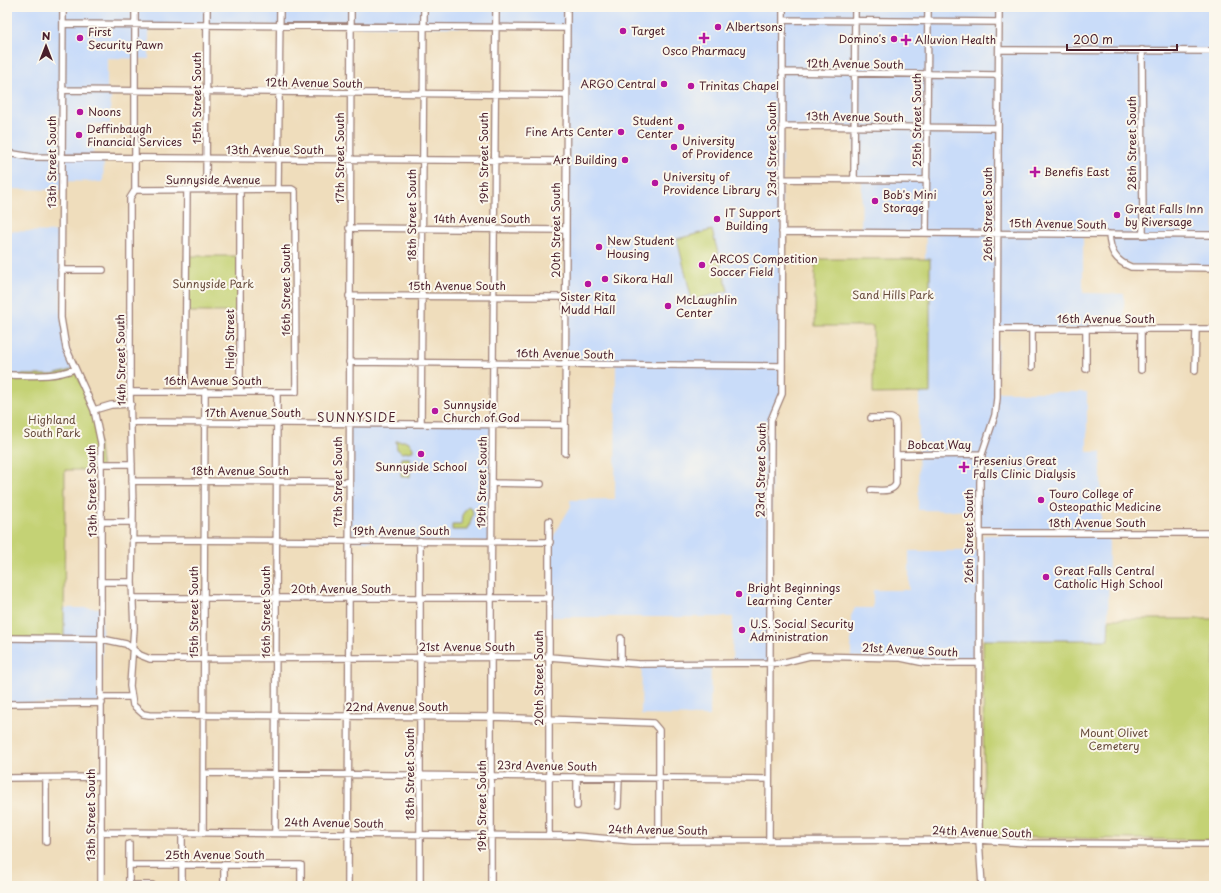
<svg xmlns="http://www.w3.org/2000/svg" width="1221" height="893" font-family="'Playpen Sans',sans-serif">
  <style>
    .built { fill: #c9dcf9 }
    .green { fill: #c4d274; stroke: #877850 }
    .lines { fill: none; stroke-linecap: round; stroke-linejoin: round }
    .minor-casing { stroke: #9c7e74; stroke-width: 8 }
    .minor { stroke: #fff; stroke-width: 5.5 }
    .poi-dot { fill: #b5179e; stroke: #fbf7ec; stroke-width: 1.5 }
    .labels { text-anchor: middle; stroke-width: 4; stroke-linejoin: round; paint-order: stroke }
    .poi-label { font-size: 11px; fill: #4a1f2b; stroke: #fbf7ec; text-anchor: start }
    .street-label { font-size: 11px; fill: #4a1f2b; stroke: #fbf7ec }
    .park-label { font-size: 11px; fill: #684c3d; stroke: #fbf7ec }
    .neighbourhood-label { font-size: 12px; letter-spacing: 1px; fill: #4a1f2b; stroke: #fbf7ec }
  </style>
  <rect width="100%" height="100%" fill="#fbf7ec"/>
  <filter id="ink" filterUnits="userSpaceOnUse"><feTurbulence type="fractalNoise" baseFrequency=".025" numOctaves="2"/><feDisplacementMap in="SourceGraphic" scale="8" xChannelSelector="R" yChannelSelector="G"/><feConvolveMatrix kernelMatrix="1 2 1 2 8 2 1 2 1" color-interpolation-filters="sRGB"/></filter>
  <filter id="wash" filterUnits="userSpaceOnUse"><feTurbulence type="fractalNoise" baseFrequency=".012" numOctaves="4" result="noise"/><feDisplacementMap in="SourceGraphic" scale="16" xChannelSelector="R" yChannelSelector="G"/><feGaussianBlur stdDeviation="0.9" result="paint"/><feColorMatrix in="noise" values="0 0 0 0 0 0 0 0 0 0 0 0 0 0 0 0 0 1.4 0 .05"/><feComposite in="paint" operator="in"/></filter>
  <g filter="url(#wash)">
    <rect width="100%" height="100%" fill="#efddbc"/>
    <!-- built -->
    <path class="built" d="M7,7H1214V268H1140L1116,258L1109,235H1083V293L1124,294V329H998L997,392H1087V452H1101V531L979,529V511L918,510L919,393H930V259H925L926,233L861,232L862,180L854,179V127L782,126V394L773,412L769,663H732L733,617H550V542L571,506L570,500L615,499L616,365L565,364L567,28L149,25V59L107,58V91H111L110,124H93V158H104L103,182L62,181V190L7,189Z
      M7,231L62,232L61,318L74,369L62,374L7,375Z
      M349,423L493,424L492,542L348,541Z
      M983,535H1109L1108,640H983Z
      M909,551H979V663L917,661L851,657V616L855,608H873V590H909Z
      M64,608H102V703L7,704V638H64Z
      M642,663H711L710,716L641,715Z"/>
    <!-- green -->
    <path class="green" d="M712,230L728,291L692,300L677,239Z
      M185,256H240V312H185Z
      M815,259H930V393L873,394V326H815Z
      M74,369L94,410L102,470H65L64,639L7,638V375H53Z
      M396,441H408L413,448V451L402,453L397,449Z
      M401,458H410V477H401Z
      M468,506L472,509L473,514L468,530H452V525H461L462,515Z
      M1109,619H1214L1212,840L984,837L983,640H1108Z"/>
  </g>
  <g filter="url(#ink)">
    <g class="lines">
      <defs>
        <path id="minor" d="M63,7L61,318L66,348L94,410L101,443V886
          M135,7V190L130,198V392L133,510L132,582L134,628L130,686L133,705L143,714L149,715L492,717L653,723L659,730V841
          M783,20L999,22
          M63,24L567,28
          M999,50L1214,51
          M1142,50L1143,235
          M782,72L999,75
          M62,90L566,95
          M782,126L998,128
          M998,138L999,7
          M7,153L32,157L566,161
          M782,179L927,180
          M854,179L855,7
          M278,189L280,7
          M206,190L207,7
          M349,228L566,230
          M782,232L1214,235
          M926,233L928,7
          M1109,234C1110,251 1115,261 1131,267L1214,268
          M61,270H103
          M349,296L565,297
          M997,329H1214
          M349,362L782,366
          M1032,367V329
          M1086,369V329
          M1141,370V329
          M1195,371L1196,329
          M7,375C30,375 53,378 74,369
          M185,391L187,190
          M240,391V190
          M130,392H296L295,191L292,189L135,190
          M94,410L111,405L131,404
          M871,418H891L895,420L896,424V484C892,493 880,490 871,490
          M132,422L565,425
          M421,424L424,7
          M565,453L567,7
          M896,455L982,454
          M102,464H132
          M132,481L348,482
          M492,483L541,484
          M102,522H133
          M979,533H1214
          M132,540L550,542
          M420,541V886
          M103,582H132
          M133,598H550
          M7,638L102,639L126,644L140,655L150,659L549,657L639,664L781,663L810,656L901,658L925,663H979
          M621,663V638
          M102,697H131
          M7,704L102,703
          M204,773L769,779
          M7,778L101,777
          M46,778V842
          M577,806V777
          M618,806L619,777
          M101,832L576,836L633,841L979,840L1027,843L1214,844
          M182,832V886
          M203,832L205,391
          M275,833L277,392
          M549,836V521
          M769,840L771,420L782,394L783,7
          M129,844V886
          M129,865H301V886
          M129,885H152
          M224,886V865
          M348,886L351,7
          M491,886V598L496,7
          M982,886L979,840L980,482L982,454L995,415L997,398L998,140"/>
      </defs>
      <!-- minor casing -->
      <use href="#minor" class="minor-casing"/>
      <!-- minor -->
      <use href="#minor" class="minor"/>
    </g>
  </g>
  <!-- markers -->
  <g class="poi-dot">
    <circle cx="718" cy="27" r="4"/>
    <circle cx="623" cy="31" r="4"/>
    <circle cx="80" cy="38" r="4"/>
    <path d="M702 32h4v4h4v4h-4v4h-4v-4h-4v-4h4z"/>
    <circle cx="894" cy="39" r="4"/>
    <path d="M904 34h4v4h4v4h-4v4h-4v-4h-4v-4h4z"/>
    <circle cx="664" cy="84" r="4"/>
    <circle cx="691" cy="86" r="4"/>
    <circle cx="80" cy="112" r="4"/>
    <circle cx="681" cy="127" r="4"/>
    <circle cx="621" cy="132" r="4"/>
    <circle cx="79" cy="135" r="4"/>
    <circle cx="674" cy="147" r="4"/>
    <circle cx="625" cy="160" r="4"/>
    <path d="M1033 166h4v4h4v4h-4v4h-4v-4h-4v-4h4z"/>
    <circle cx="655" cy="183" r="4"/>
    <circle cx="875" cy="201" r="4"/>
    <circle cx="1117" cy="215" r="4"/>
    <circle cx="717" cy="219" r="4"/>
    <circle cx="599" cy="247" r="4"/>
    <circle cx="702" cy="265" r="4"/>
    <circle cx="605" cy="279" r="4"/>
    <circle cx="588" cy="284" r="4"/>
    <circle cx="668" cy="306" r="4"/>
    <circle cx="435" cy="411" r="4"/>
    <circle cx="421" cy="454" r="4"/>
    <path d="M962 461h4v4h4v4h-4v4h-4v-4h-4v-4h4z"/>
    <circle cx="1041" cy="500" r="4"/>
    <circle cx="1046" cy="577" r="4"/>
    <circle cx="739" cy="594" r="4"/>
    <circle cx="742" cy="630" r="4"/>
  </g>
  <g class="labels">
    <!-- poi labels -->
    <g class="poi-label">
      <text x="726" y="31">Albertsons</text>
      <text x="631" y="35">Target</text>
      <text x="88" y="36">First<tspan x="88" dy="13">Security Pawn</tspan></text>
      <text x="886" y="43" text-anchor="end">Domino's</text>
      <text x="915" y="44">Alluvion Health</text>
      <text x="704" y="55" text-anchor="middle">Osco Pharmacy</text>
      <text x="656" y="88" text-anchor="end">ARGO Central</text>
      <text x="699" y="90">Trinitas Chapel</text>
      <text x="88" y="116">Noons</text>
      <text x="673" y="125" text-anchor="end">Student<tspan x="673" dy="13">Center</tspan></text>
      <text x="87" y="133">Deffinbaugh<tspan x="87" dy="13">Financial Services</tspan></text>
      <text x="613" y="136" text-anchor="end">Fine Arts Center</text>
      <text x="682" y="145">University<tspan x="682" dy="13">of Providence</tspan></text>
      <text x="617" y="164" text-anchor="end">Art Building</text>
      <text x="1044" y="176">Benefis East</text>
      <text x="663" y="181">University of<tspan x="663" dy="13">Providence Library</tspan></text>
      <text x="883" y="199">Bob's Mini<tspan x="883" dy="13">Storage</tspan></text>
      <text x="1125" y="213">Great Falls Inn<tspan x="1125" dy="13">by Riversage</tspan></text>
      <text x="725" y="217">IT Support<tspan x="725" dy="13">Building</tspan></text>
      <text x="607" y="245">New Student<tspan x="607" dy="13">Housing</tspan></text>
      <text x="710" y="263">ARCOS Competition<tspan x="710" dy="13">Soccer Field</tspan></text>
      <text x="613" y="283">Sikora Hall</text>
      <text x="588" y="301" text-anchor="middle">Sister Rita<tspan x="588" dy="13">Mudd Hall</tspan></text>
      <text x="676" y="304">McLaughlin<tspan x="676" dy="13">Center</tspan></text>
      <text x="443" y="409">Sunnyside<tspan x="443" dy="13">Church of God</tspan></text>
      <text x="973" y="465">Fresenius Great<tspan x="973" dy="13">Falls Clinic Dialysis</tspan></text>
      <text x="421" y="471" text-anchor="middle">Sunnyside School</text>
      <text x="1049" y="498">Touro College of<tspan x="1049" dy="13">Osteopathic Medicine</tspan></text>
      <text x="1054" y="575">Great Falls Central<tspan x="1054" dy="13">Catholic High School</tspan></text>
      <text x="747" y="592">Bright Beginnings<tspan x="747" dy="13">Learning Center</tspan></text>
      <text x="750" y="628">U.S. Social Security<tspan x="750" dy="13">Administration</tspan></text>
    </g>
    <!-- street labels -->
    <g class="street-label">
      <text transform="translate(855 64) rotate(1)" y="4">12th Avenue South</text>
      <text transform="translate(314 83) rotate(1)" y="4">12th Avenue South</text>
      <text transform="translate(197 98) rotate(-90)" y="4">15th Street South</text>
      <text transform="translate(855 117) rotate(1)" y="4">13th Avenue South</text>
      <text transform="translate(917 120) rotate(-90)" y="4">25th Street South</text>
      <text transform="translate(1132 143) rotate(-90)" y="4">28th Street South</text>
      <text transform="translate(772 149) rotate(-90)" y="4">23rd Street South</text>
      <text x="275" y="154">13th Avenue South</text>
      <text transform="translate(340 158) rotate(-90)" y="4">17th Street South</text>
      <text transform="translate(484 158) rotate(-90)" y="4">19th Street South</text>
      <text transform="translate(52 162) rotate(-90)" y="4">13th Street South</text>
      <text x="213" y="184">Sunnyside Avenue</text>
      <text transform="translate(988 214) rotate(-90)" y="4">26th Street South</text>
      <text transform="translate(412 215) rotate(-90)" y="4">18th Street South</text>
      <text x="482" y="223">14th Avenue South</text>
      <text transform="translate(1058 224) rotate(1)" y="4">15th Avenue South</text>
      <text transform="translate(556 230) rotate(-90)" y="4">20th Street South</text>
      <text x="457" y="290">15th Avenue South</text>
      <text transform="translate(286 290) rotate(-90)" y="4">16th Street South</text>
      <text x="1106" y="323">16th Avenue South</text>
      <text transform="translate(230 339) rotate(-90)" y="4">High Street</text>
      <text transform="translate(565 354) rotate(1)" y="4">16th Avenue South</text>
      <text transform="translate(121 360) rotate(-91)" y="4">14th Street South</text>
      <text x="213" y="385">16th Avenue South</text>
      <text x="253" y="417">17th Avenue South</text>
      <text x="939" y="449">Bobcat Way</text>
      <text transform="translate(761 470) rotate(-89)" y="4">23rd Street South</text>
      <text x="240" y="475">18th Avenue South</text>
      <text transform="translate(338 482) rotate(-90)" y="4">17th Street South</text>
      <text transform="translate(482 482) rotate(-89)" y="4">19th Street South</text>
      <text transform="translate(92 491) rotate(-91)" y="4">13th Street South</text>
      <text x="1097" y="527">18th Avenue South</text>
      <text x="401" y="535">19th Avenue South</text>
      <text transform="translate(969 536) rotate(-90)" y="4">26th Street South</text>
      <text x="341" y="593">20th Avenue South</text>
      <text transform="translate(194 612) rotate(-90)" y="4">15th Street South</text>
      <text transform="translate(266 612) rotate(-90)" y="4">16th Street South</text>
      <text x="467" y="651">21st Avenue South</text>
      <text transform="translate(910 650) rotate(3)" y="4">21st Avenue South</text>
      <text transform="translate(539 678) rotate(-90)" y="4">20th Street South</text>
      <text x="397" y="711">22nd Avenue South</text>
      <text transform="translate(547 766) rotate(1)" y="4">23rd Avenue South</text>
      <text transform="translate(410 774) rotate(-90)" y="4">18th Street South</text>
      <text transform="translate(482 806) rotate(-90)" y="4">19th Street South</text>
      <text transform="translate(91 815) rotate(-90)" y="4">13th Street South</text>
      <text transform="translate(334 823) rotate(1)" y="4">24th Avenue South</text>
      <text transform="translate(658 830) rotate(1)" y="4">24th Avenue South</text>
      <text transform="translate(982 832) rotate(2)" y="4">24th Avenue South</text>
      <text x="215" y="859">25th Avenue South</text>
    </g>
    <!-- park labels -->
    <g class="park-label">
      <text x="213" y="288">Sunnyside Park</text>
      <text x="893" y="299">Sand Hills Park</text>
      <text x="52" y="424">Highland<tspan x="52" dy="13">South Park</tspan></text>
      <text x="1114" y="737">Mount Olivet<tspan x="1114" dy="13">Cemetery</tspan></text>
    </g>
    <!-- neighbourhood labels -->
    <g class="neighbourhood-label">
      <text x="357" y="422">SUNNYSIDE</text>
    </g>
  </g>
  <!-- margin -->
  <rect width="1221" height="893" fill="none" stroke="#fbf7ec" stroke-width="24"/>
  <!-- north arrow -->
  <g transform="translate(46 46)" stroke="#fbf7ec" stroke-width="3" paint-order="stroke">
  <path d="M0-3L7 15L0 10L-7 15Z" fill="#4a1f2b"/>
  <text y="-6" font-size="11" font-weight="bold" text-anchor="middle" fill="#4a1f2b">N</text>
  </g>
  <!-- scale -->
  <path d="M1067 44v6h110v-6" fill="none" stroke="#4a1f2b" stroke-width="2"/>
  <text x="1073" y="44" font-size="12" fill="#4a1f2b" stroke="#fbf7ec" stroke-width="3" paint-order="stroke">200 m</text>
</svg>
